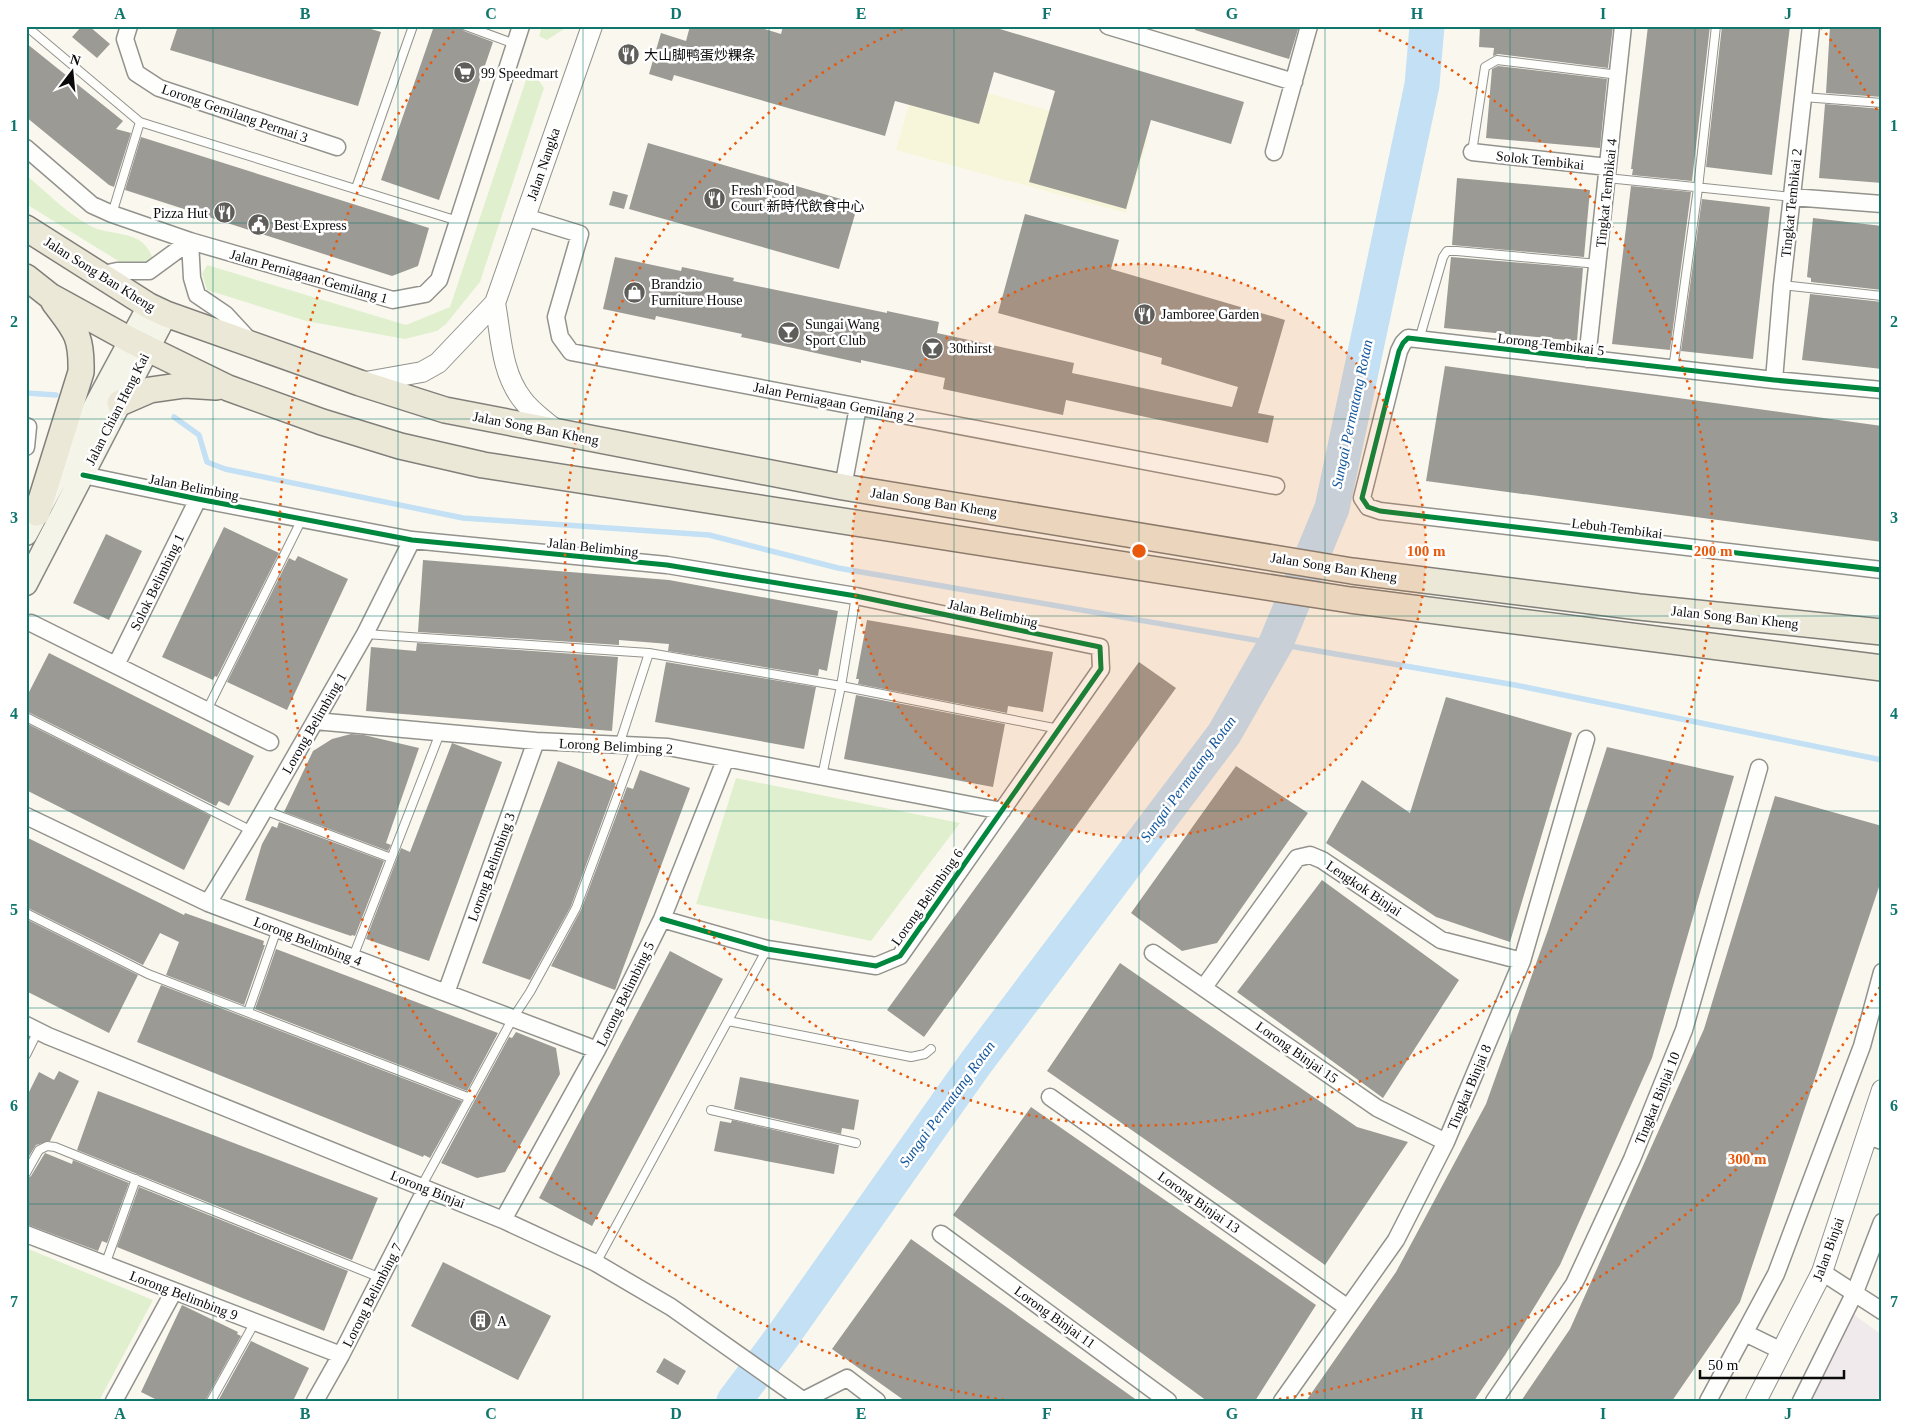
<svg xmlns="http://www.w3.org/2000/svg" width="1908" height="1427" font-family="'Times New Roman','Noto Sans SC',serif">
  <style>
    .industrial { fill: #f1eaec }
    .farmland { fill: #f7f6da }
    .green { fill: #e0f0ce }
    .lines { fill: none; stroke-linecap: round; stroke-linejoin: round }
    .stream { stroke: #c4e0f4; stroke-width: 5.5 }
    .river { stroke: #c4e0f4; stroke-width: 35 }
    .building { fill: #9c9a94 }
    .service-casing { stroke: #93928d; stroke-width: 10 }
    .minor-casing { stroke: #93928d; stroke-width: 19 }
    .tertiary-casing { stroke: #93928d; stroke-width: 22 }
    .secondary-casing { stroke: #898884; stroke-width: 25 }
    .primary-casing { stroke: #807f7a; stroke-width: 28 }
    .service { stroke: #fefefc; stroke-width: 8 }
    .minor { stroke: #fefefc; stroke-width: 16 }
    .tertiary { stroke: #fefefc; stroke-width: 20 }
    .secondary { stroke: #f4f4e8; stroke-width: 22 }
    .primary { stroke: #ece8d7; stroke-width: 25 }
    .cycleway-casing { stroke: #fff; stroke-width: 8 }
    .cycleway { stroke: #00873e; stroke-width: 5 }
    .grid { fill: none; stroke: #0f766e; stroke-width: 1; stroke-opacity: 0.55 }
    .ring { fill: none; stroke: #e8590c; stroke-width: 2.5; stroke-dasharray: 2.5 5 }
    .labels { text-anchor: middle; stroke-width: 5; stroke-linejoin: round; paint-order: stroke }
    .poi-label { font-size: 14px; fill: #0b0b0b; stroke: #fff; text-anchor: start }
    .street-label { font-size: 14px; fill: #0b0b0b; stroke: #fff }
    .water-label { font-size: 15px; font-style: italic; fill: #14579c; stroke: #fff }
    .centre { fill: #e8590c; stroke: #fff; stroke-width: 2.5 }
    .ring-label { font-size: 15px; text-anchor: middle; font-weight: bold; fill: #e8590c; stroke: #fff; stroke-width: 5; stroke-linejoin: round; paint-order: stroke }
    .neatline { fill: none; stroke: #0f766e; stroke-width: 2 }
    .grid-label { font-size: 16px; text-anchor: middle; font-weight: bold; fill: #0f766e }
  </style>
  <rect width="100%" height="100%" fill="#faf8ee"/>
  <!-- industrial -->
  <path class="industrial" d="M1853,1314L1882,1335V1392L1875,1401H1809Z"/>
  <!-- farmland -->
  <path class="farmland" d="M918,73L1148,139L1126,213L896,150Z"/>
  <!-- green -->
  <path class="green" d="M542,26H565L564,29L547,40L539,36Z
    M533,72L544,88L480,282L446,324L437,331L405,339L306,321L207,290L202,274L207,265L406,325L450,307L527,77Z
    M26,175C45,191 66,212 87,224C108,238 142,227 152,257L148,262L141,265L120,262L26,204Z
    M736,778L960,823L871,941L696,904Z
    M26,1248L153,1300L99,1401H26Z"/>
  <g class="lines">
    <!-- stream -->
    <path class="stream" d="M26,393L56,395
      M174,417L199,435L207,462L225,469L463,518L709,535L838,568L1515,685L1882,760"/>
    <!-- river -->
    <path class="river" d="M734,1401L783,1336L975,1064L1224,734L1276,643L1332,508L1422,85L1427,26"/>
  </g>
  <!-- building -->
  <path class="building" d="M82,26H89L110,44L97,58L72,37Z
    M178,26H361L381,32L358,106L170,50Z
    M434,26H460L464,31L493,42L439,200L381,180Z
    M690,26H754L781,34L783,26H990L1244,102L1231,144L1151,120L1126,209L1029,182L1055,91L994,72L979,124L895,101L885,136L674,75L672,81L649,74L661,33L686,41Z
    M1196,26H1299L1289,59L1195,30Z
    M1480,26H1613L1608,68L1498,54L1493,56L1494,48L1479,47Z
    M1648,26H1710L1692,181L1632,175L1633,169H1631Z
    M1722,26H1790L1772,175L1706,167Z
    M1830,26L1882,29V97L1826,93Z
    M26,43L123,121L116,129L131,133L114,187L109,185L26,117Z
    M1498,66L1607,79L1600,148L1486,138L1492,69Z
    M1825,104L1882,109V183L1819,178Z
    M141,137L429,228L418,266L392,276L125,190Z
    M648,143L858,204L839,269L629,209Z
    M1457,178L1590,190L1584,257L1452,245Z
    M1631,186L1691,192L1670,350L1612,344Z
    M613,191L628,195L624,209L609,205Z
    M1702,199L1770,207L1753,359L1681,351Z
    M1025,214L1119,240L1111,269L1285,320L1258,413L1274,416L1268,443L1066,400L1063,415L943,389L945,378L861,360V363L793,348L741,337L742,334L656,316L655,320L603,309L615,257L681,271L682,267L734,278L733,281L887,313V311L939,322L937,333L1074,363L1072,373L1232,407L1238,387L1161,364L1162,358L998,313Z
    M1813,218L1882,226V290L1811,282V278L1807,277Z
    M1451,257L1583,268L1577,341L1444,328Z
    M1810,294L1882,302V369L1802,360Z
    M1445,366L1882,426V542L1426,481Z
    M224,527L279,553L217,677L215,676L213,680L162,657Z
    M106,534L142,551L109,620L73,603Z
    M298,556L348,579L287,710L227,682L289,558L295,561Z
    M423,560L669,580L838,611L827,671L819,669L818,676L668,651L669,644L619,640V645L418,632Z
    M867,620L1053,652L1043,712L1008,706L1007,713L858,684L859,679H856Z
    M417,643L618,657L612,731L366,711L371,647L416,651Z
    M49,653L254,756L229,806L219,801L216,806L26,711V698Z
    M666,662L816,687L804,749L655,722Z
    M1139,662L1176,688L924,1037L887,1010Z
    M856,695L1005,724L993,787L844,759Z
    M1446,697L1572,733L1510,942L1436,917L1326,843L1362,780L1410,813Z
    M26,723L211,816L184,870L26,790Z
    M351,734L364,735L419,748L386,843L391,845L388,851L284,812L313,751L332,739Z
    M452,743L502,762L429,961L366,939L401,848L410,852Z
    M1607,747L1734,776L1652,1058L1560,1265L1505,1355L1474,1401H1306L1396,1272L1486,1104L1548,930Z
    M558,761L616,783L571,906L530,980L482,963Z
    M1236,766L1308,813L1217,943L1182,951L1131,913Z
    M640,770L690,788L615,990L551,966L581,910L627,787L633,789Z
    M1775,796L1882,826V878L1740,1302L1672,1401H1521L1570,1329L1704,1029Z
    M279,822L384,861L355,936L352,935L351,936L245,900L262,844L272,826L277,828Z
    M26,837L184,915L185,913L264,941L263,945H265L244,1005L166,975L179,942L160,933L143,965L26,907Z
    M1322,880L1459,980L1383,1098L1237,992Z
    M26,919L138,975L109,1033L26,991Z
    M276,949L498,1033L467,1091L255,1009Z
    M670,951L723,979L592,1226L539,1198Z
    M1120,963L1357,1127L1408,1142L1325,1265L1047,1071Z
    M161,985L462,1101L430,1158L424,1155L423,1157L137,1042Z
    M516,1032L556,1048L560,1074L505,1172L477,1178L441,1163L509,1037L512,1038Z
    M59,1071L79,1081L50,1141L36,1145L26,1161V1098L39,1072L54,1080Z
    M740,1077L859,1100L854,1130L842,1128L841,1134L734,1109Z
    M98,1091L378,1198L352,1260L77,1150Z
    M1031,1107L1316,1305L1255,1401H1207L953,1215Z
    M732,1120L839,1145L834,1174L714,1151L720,1121L731,1123Z
    M45,1153L72,1164L73,1160L129,1183L107,1243L102,1241L98,1251L26,1224V1179L31,1176Z
    M139,1187L348,1271L324,1331L117,1247Z
    M911,1239L1138,1401H905L832,1349Z
    M443,1262L551,1316L518,1380L411,1326Z
    M182,1305L238,1332L237,1334L241,1336L205,1401H159L141,1392Z
    M251,1341L309,1368L293,1401H218Z
    M664,1358L686,1371L678,1385L656,1372Z"/>
  <g class="lines">
    <defs>
      <path id="service" d="M26,26L140,122L458,221
        M466,26L515,44
        M1803,97L1882,103
        M1472,152L1485,67L1497,60L1619,75
        M1607,178L1792,197
        M356,188L413,26
        M112,214L140,122
        M1782,285L1882,296
        M1419,340L1443,257L1447,251H1457L1598,264
        M1673,369L1698,188L1716,26
        M365,634L649,653L841,686L1059,729
        M207,710L302,519
        M26,717L252,831
        M619,745L649,653
        M822,776L841,686L856,596
        M264,810L391,858
        M26,913L148,974L470,1098
        M353,957L440,733
        M248,1012L277,929
        M728,1021L911,1057L925,1054L931,1049
        M26,1055L38,1031
        M711,1110L856,1143
        M26,1173L39,1150L47,1146L55,1147L381,1278
        M421,1187L513,1018L530,992L576,908L636,746
        M596,1263L767,949
        M105,1265L136,1179
        M211,1401L255,1322"/>
      <path id="minor" d="M129,26L125,39L136,73L159,88L337,147
        M1108,26L1294,82
        M26,148L92,205L112,214L190,241L393,300L425,294L439,280L521,26
        M1274,152L1309,26
        M1472,152L1608,167
        M1792,197L1882,204
        M525,217L580,234L556,317L560,337L571,352L1276,486
        M190,241L192,278L197,295L225,314L250,341
        M99,275L117,271H149L190,241
        M1587,359L1623,26
        M1774,380L1782,285L1811,26
        M1882,390L1774,380L1408,338L1403,343L1399,351L1362,498L1368,507L1380,511L1882,570
        M26,426L28,427L26,447
        M83,475L198,499L412,540L667,565L856,596L1100,647L1101,669L900,956L876,966L767,949L662,919
        M843,487L858,407
        M31,623L270,742
        M116,665L198,499
        M315,721L536,741L668,747L1002,811
        M26,816L208,903L597,1050
        M208,903L252,831L365,634L412,540
        M1153,953L1377,1108L1446,1142
        M1204,987L1297,858L1310,855L1322,860L1441,940L1522,961
        M446,993L536,741
        M26,1025L48,1036L503,1220L596,1263L671,1307L804,1401
        M1050,1097L1348,1308
        M1867,1136L1882,1141
        M503,1220L597,1050L662,919L726,758
        M26,1234L341,1355
        M941,1234L1168,1401
        M1822,1272L1882,1311
        M1745,1333L1782,1351
        M114,1401L174,1291
        M315,1401L341,1355L426,1189
        M802,1401L847,1378L877,1401
        M1282,1401L1396,1240L1446,1142L1522,961L1586,739
        M1494,1401L1574,1284L1632,1159L1684,1030L1759,768
        M1708,1401L1776,1274L1862,1046L1882,972
        M1801,1401L1855,1292L1882,1222"/>
      <path id="tertiary" d="M495,303C501,335 501,372 522,399C531,412 547,422 559,433
        M360,383L422,372L438,363L495,303L592,26
        M1756,1401L1822,1272L1882,1090"/>
      <path id="secondary" d="M26,534L149,306
        M26,584L166,314"/>
      <path id="primary" d="M26,228L149,306L166,314L360,383L445,410L843,487L1352,571L1639,607L1882,632
        M26,277L50,296L130,340L228,388L322,422L400,446L483,465L1350,600L1882,668
        M120,403L150,390L185,385L216,387
        M37,513L81,372C82,335 75,330 54,302"/>
    </defs>
    <!-- service casing -->
    <use href="#service" class="service-casing"/>
    <!-- minor casing -->
    <use href="#minor" class="minor-casing"/>
    <!-- tertiary casing -->
    <use href="#tertiary" class="tertiary-casing"/>
    <!-- secondary casing -->
    <use href="#secondary" class="secondary-casing"/>
    <!-- primary casing -->
    <use href="#primary" class="primary-casing"/>
    <!-- service -->
    <use href="#service" class="service"/>
    <!-- minor -->
    <use href="#minor" class="minor"/>
    <!-- tertiary -->
    <use href="#tertiary" class="tertiary"/>
    <!-- secondary -->
    <use href="#secondary" class="secondary"/>
    <!-- primary -->
    <use href="#primary" class="primary"/>
    <defs>
      <path id="cycleway" d="M1882,390L1774,380L1408,338L1403,343L1399,351L1362,498L1368,507L1380,511L1882,570
        M83,475L198,499L412,540L667,565L856,596L1100,647L1101,669L900,956L876,966L767,949L662,919"/>
    </defs>
    <!-- cycleway casing -->
    <use href="#cycleway" class="cycleway-casing"/>
    <!-- cycleway -->
    <use href="#cycleway" class="cycleway"/>
  </g>
  <!-- grid -->
  <path class="grid" d="M213,26V1401M398,26V1401M583,26V1401M769,26V1401M954,26V1401M1139,26V1401M1325,26V1401M1510,26V1401M1695,26V1401M26,223H1882M26,419H1882M26,616H1882M26,811H1882M26,1008H1882M26,1204H1882"/>
  <!-- distance rings -->
  <circle cx="1139" cy="551" r="287" fill="#e8590c" fill-opacity=".12"/>
  <g class="ring">
    <circle cx="1139" cy="551" r="287"/>
    <path d="M1372 27A574 574 0 1 1 906 27"/>
    <path d="M1880 987A860 860 0 0 1 1274 1400M1004 1400A860 860 0 0 1 457 27M1821 27A860 860 0 0 1 1880 115"/>
  </g>
  <!-- icons -->
  <defs>
    <symbol id="restaurant-disc" viewBox="-11 -11 22 22"><circle r="9.5" fill="#5f5e5a" stroke="#fff"/><path d="M-5-6h1v4h1v-4h1v4h1v-4h1v5L-1.5 .5V6h-2V.5L-5-1ZM5-6V6H3V1.5H1.5Q1.5-4 5-6Z" fill="#fff"/></symbol>
    <symbol id="supermarket-disc" viewBox="-11 -11 22 22"><circle r="9.5" fill="#5f5e5a" stroke="#fff"/><path d="M-6-5.5h2.5l.6 2H6L4.5 2H-2.5L-4.4-4H-6ZM-1.5 3.2a1.3 1.3 0 1 0 .1 0ZM3 3.2a1.3 1.3 0 1 0 .1 0Z" fill="#fff"/></symbol>
    <symbol id="civic-disc" viewBox="-11 -11 22 22"><circle r="9.5" fill="#5f5e5a" stroke="#fff"/><path d="M-.6-6.5H3V-4.5H.6V-3L4-1V1h2V6H-6V1h2V-1L-.6-3ZM-1.2 2.5V6h2.4V2.5Z" fill="#fff"/></symbol>
    <symbol id="shop-disc" viewBox="-11 -11 22 22"><circle r="9.5" fill="#5f5e5a" stroke="#fff"/><path d="M-5-2.5h2.3a2.7 3.5 0 0 1 5.4 0H5L5.5 6h-11ZM-1.5-2.5h3a1.5 2.3 0 0 0-3 0Z" fill="#fff"/></symbol>
    <symbol id="bar-disc" viewBox="-11 -11 22 22"><circle r="9.5" fill="#5f5e5a" stroke="#fff"/><path d="M-6-5H6L.8 .8V4.5H3.5V6h-7V4.5H-.8V.8Z" fill="#fff"/></symbol>
    <symbol id="building-disc" viewBox="-11 -11 22 22"><circle r="9.5" fill="#5f5e5a" stroke="#fff"/><path d="M-4-6H4V6H1V3H-1V6H-4ZM-2.5-4.3h1.7v1.8h-1.7ZM.8-4.3h1.7v1.8H.8ZM-2.5-1h1.7V.8h-1.7ZM.8-1h1.7V.8H.8Z" fill="#fff"/></symbol>
  </defs>
  <g fill-rule="evenodd">
    <use href="#restaurant-disc" x="616" y="42" width="25" height="25"/>
    <use href="#supermarket-disc" x="452" y="60" width="25" height="25"/>
    <use href="#restaurant-disc" x="702" y="186" width="25" height="25"/>
    <use href="#restaurant-disc" x="212" y="200" width="25" height="25"/>
    <use href="#civic-disc" x="246" y="212" width="25" height="25"/>
    <use href="#shop-disc" x="622" y="280" width="25" height="25"/>
    <use href="#restaurant-disc" x="1132" y="302" width="25" height="25"/>
    <use href="#bar-disc" x="776" y="320" width="25" height="25"/>
    <use href="#bar-disc" x="920" y="336" width="25" height="25"/>
    <use href="#building-disc" x="468" y="1308" width="25" height="25"/>
  </g>
  <g class="labels">
    <!-- poi labels -->
    <g class="poi-label">
      <text x="644" y="60">大山脚鸭蛋炒粿条</text>
      <text x="481" y="78">99 Speedmart</text>
      <text x="731" y="195">Fresh Food<tspan x="731" dy="16">Court 新時代飲食中心</tspan></text>
      <text x="208" y="218" text-anchor="end">Pizza Hut</text>
      <text x="274" y="230">Best Express</text>
      <text x="651" y="289">Brandzio<tspan x="651" dy="16">Furniture House</tspan></text>
      <text x="1161" y="319">Jamboree Garden</text>
      <text x="805" y="329">Sungai Wang<tspan x="805" dy="16">Sport Club</tspan></text>
      <text x="949" y="353">30thirst</text>
      <text x="497" y="1326">A</text>
    </g>
    <!-- street labels -->
    <g class="street-label">
      <text transform="translate(235 113) rotate(19)" y="5">Lorong Gemilang Permai 3</text>
      <text transform="translate(1540 160) rotate(6)" y="5">Solok Tembikai</text>
      <text transform="translate(543 164) rotate(-71)" y="5">Jalan Nangka</text>
      <text transform="translate(1606 193) rotate(-84)" y="5">Tingkat Tembikai 4</text>
      <text transform="translate(1791 203) rotate(-84)" y="5">Tingkat Tembikai 2</text>
      <text transform="translate(100 274) rotate(32)" y="5">Jalan Song Ban Kheng</text>
      <text transform="translate(309 276) rotate(16)" y="5">Jalan Perniagaan Gemilang 1</text>
      <text transform="translate(1551 344) rotate(7)" y="5">Lorong Tembikai 5</text>
      <text transform="translate(834 402) rotate(11)" y="5">Jalan Perniagaan Gemilang 2</text>
      <text transform="translate(117 409) rotate(-63)" y="5">Jalan Chian Heng Kai</text>
      <text transform="translate(536 428) rotate(11)" y="5">Jalan Song Ban Kheng</text>
      <text transform="translate(194 487) rotate(11)" y="5">Jalan Belimbing</text>
      <text transform="translate(934 502) rotate(9)" y="5">Jalan Song Ban Kheng</text>
      <text transform="translate(1617 528) rotate(7)" y="5">Lebuh Tembikai</text>
      <text transform="translate(593 547) rotate(6)" y="5">Jalan Belimbing</text>
      <text transform="translate(1334 567) rotate(9)" y="5">Jalan Song Ban Kheng</text>
      <text transform="translate(157 582) rotate(-64)" y="5">Solok Belimbing 1</text>
      <text transform="translate(993 613) rotate(12)" y="5">Jalan Belimbing</text>
      <text transform="translate(1735 617) rotate(6)" y="5">Jalan Song Ban Kheng</text>
      <text transform="translate(314 723) rotate(-60)" y="5">Lorong Belimbing 1</text>
      <text transform="translate(616 746) rotate(3)" y="5">Lorong Belimbing 2</text>
      <text transform="translate(491 867) rotate(-70)" y="5">Lorong Belimbing 3</text>
      <text transform="translate(1364 888) rotate(34)" y="5">Lengkok Binjai</text>
      <text transform="translate(927 897) rotate(-55)" y="5">Lorong Belimbing 6</text>
      <text transform="translate(308 941) rotate(21)" y="5">Lorong Belimbing 4</text>
      <text transform="translate(625 994) rotate(-64)" y="5">Lorong Belimbing 5</text>
      <text transform="translate(1297 1052) rotate(35)" y="5">Lorong Binjai 15</text>
      <text transform="translate(1469 1087) rotate(-67)" y="5">Tingkat Binjai 8</text>
      <text transform="translate(1657 1098) rotate(-68)" y="5">Tingkat Binjai 10</text>
      <text transform="translate(428 1189) rotate(22)" y="5">Lorong Binjai</text>
      <text transform="translate(1199 1202) rotate(35)" y="5">Lorong Binjai 13</text>
      <text transform="translate(1828 1249) rotate(-70)" y="5">Jalan Binjai</text>
      <text transform="translate(184 1295) rotate(21)" y="5">Lorong Belimbing 9</text>
      <text transform="translate(372 1295) rotate(-63)" y="5">Lorong Belimbing 7</text>
      <text transform="translate(1055 1317) rotate(36)" y="5">Lorong Binjai 11</text>
    </g>
    <!-- water labels -->
    <g class="water-label">
      <text transform="translate(1352 414) rotate(-78)" y="5">Sungai Permatang Rotan</text>
      <text transform="translate(1188 779) rotate(-54)" y="5">Sungai Permatang Rotan</text>
      <text transform="translate(947 1104) rotate(-54)" y="5">Sungai Permatang Rotan</text>
    </g>
  </g>
  <circle cx="1139" cy="551" r="8" class="centre"/>
  <g class="ring-label">
    <text x="1426" y="556">100 m</text>
    <text x="1713" y="556">200 m</text>
    <text x="1747" y="1164">300 m</text>
  </g>
  <!-- border -->
  <rect width="1908" height="1427" fill="none" stroke="#ffffff" stroke-width="55"/>
  <!-- north arrow -->
  <g transform="translate(72 72) rotate(16)" stroke="#ffffff" stroke-width="4" paint-order="stroke">
  <path d="M0-4L9 19L0 12L-9 19Z" fill="#0b0b0b"/>
  <text y="-8" font-size="14" font-weight="bold" text-anchor="middle" fill="#0b0b0b">N</text>
  </g>
  <!-- scale -->
  <path d="M1700 1370v8h144v-8" fill="none" stroke="#0b0b0b" stroke-width="2.5"/>
  <text x="1708" y="1370" font-size="15" fill="#0b0b0b" stroke="#ffffff" stroke-width="4" paint-order="stroke">50 m</text>
  <rect x="28" y="28" width="1852" height="1372" class="neatline"/>
  <g class="grid-label">
    <text x="120" y="19">A</text>
    <text x="305" y="19">B</text>
    <text x="491" y="19">C</text>
    <text x="676" y="19">D</text>
    <text x="861" y="19">E</text>
    <text x="1047" y="19">F</text>
    <text x="1232" y="19">G</text>
    <text x="1417" y="19">H</text>
    <text x="1603" y="19">I</text>
    <text x="1788" y="19">J</text>
    <text x="14" y="131">1</text>
    <text x="1894" y="131">1</text>
    <text x="14" y="327">2</text>
    <text x="1894" y="327">2</text>
    <text x="14" y="523">3</text>
    <text x="1894" y="523">3</text>
    <text x="14" y="719">4</text>
    <text x="1894" y="719">4</text>
    <text x="14" y="915">5</text>
    <text x="1894" y="915">5</text>
    <text x="14" y="1111">6</text>
    <text x="1894" y="1111">6</text>
    <text x="14" y="1307">7</text>
    <text x="1894" y="1307">7</text>
    <text x="120" y="1419">A</text>
    <text x="305" y="1419">B</text>
    <text x="491" y="1419">C</text>
    <text x="676" y="1419">D</text>
    <text x="861" y="1419">E</text>
    <text x="1047" y="1419">F</text>
    <text x="1232" y="1419">G</text>
    <text x="1417" y="1419">H</text>
    <text x="1603" y="1419">I</text>
    <text x="1788" y="1419">J</text>
  </g>
</svg>
